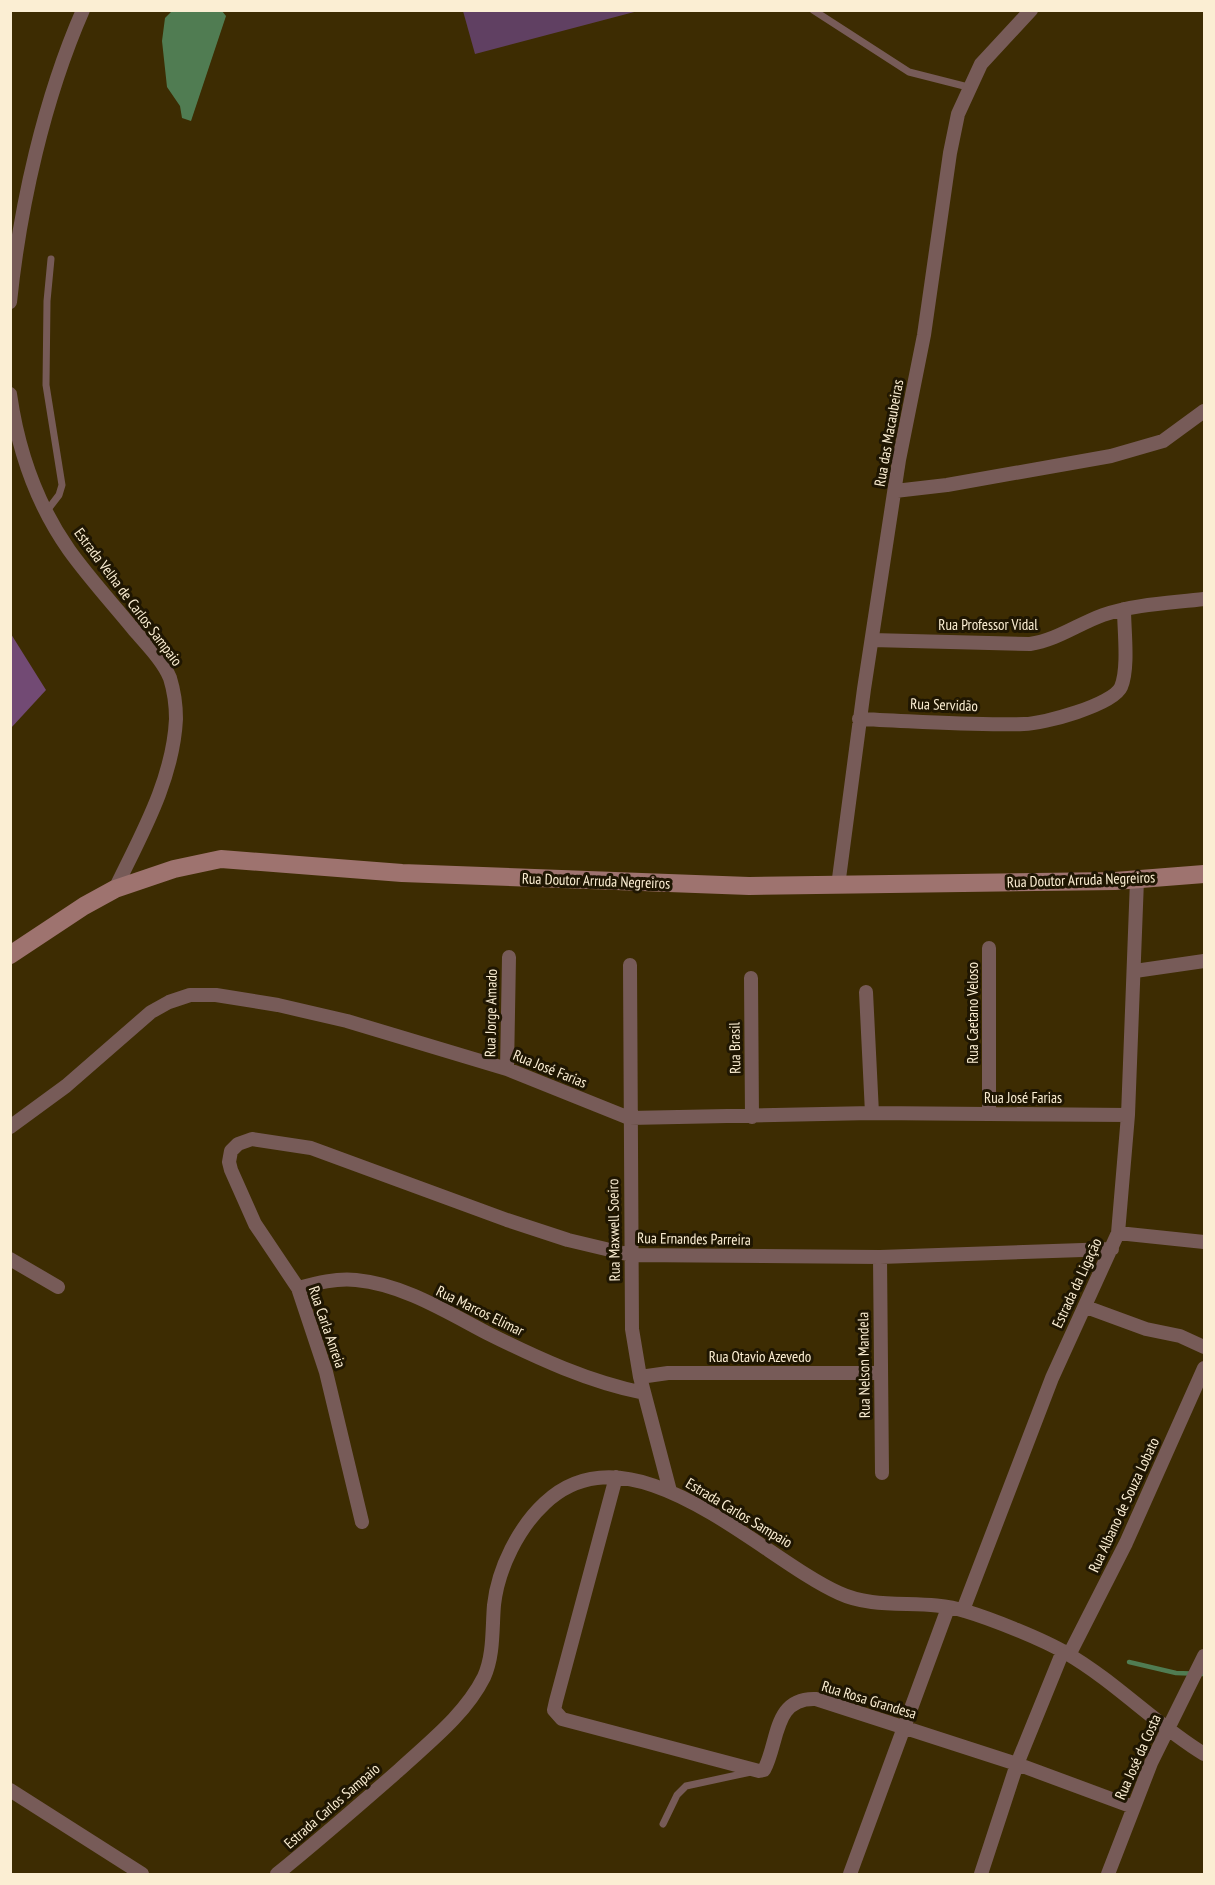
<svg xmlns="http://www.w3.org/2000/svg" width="1215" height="1885" font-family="'PT Sans Narrow',sans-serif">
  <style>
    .green { fill: #604062 }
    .forest { fill: #724a74 }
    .water { fill: #507c52 }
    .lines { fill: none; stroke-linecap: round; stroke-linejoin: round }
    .stream { stroke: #507c52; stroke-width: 4.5 }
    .lane { stroke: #775b58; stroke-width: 7 }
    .street { stroke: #775b58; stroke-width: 14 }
    .secondary { stroke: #9e736f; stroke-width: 18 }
    .labels { text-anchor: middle; stroke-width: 6; stroke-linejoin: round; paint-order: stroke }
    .street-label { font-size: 15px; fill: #fbeed3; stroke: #1f1602 }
  </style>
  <rect width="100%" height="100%" fill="#3d2c02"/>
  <!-- green -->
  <path class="green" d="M463,11V10L638,11L475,54Z"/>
  <!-- forest -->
  <path class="forest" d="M11,634L46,690L11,728H10Z"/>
  <!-- water -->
  <path class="water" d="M173,10L222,11L226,16L191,121L182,118L180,106L167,87L162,41L165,18Z"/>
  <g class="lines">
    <!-- stream -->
    <path class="stream" d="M1129,1662L1176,1673L1204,1674"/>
    <!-- lane -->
    <path class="lane" d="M813,10L909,72L968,87
      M46,512L59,495L62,485L46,385L47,301L51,259
      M663,1824L677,1795L686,1786L751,1772"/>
    <!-- street -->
    <path class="street" d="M10,302C20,206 44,99 83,10
      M10,394C18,450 36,503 69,550C89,578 113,604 135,631C147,645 163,661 170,678C174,691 176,706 176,719C173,780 141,835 115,889
      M895,491L947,485L1111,456L1163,441L1204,411
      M872,640L1030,644C1057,640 1078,624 1103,615C1135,604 1171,603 1204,599
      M859,719C914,721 970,726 1024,724C1043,724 1113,705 1121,687C1129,668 1124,630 1124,609
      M838,886L864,689L899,460L924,335L950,153L958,114L981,64L1031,10
      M630,965L632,1329L640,1377L670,1491
      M1135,971L1204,961
      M751,978L752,1117
      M866,992L872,1113
      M507,1069L509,957
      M989,1114V948
      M10,1127L66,1086L151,1012L169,1002L190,995H216L278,1005L347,1021L507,1069L629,1118L872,1113L1128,1115
      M1118,1233L1204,1242
      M880,1257L882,1473
      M10,1259L58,1287
      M298,1288C317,1283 336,1278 356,1280C402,1284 447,1312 487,1333C537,1358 589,1382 644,1393
      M1086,1307L1146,1329L1180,1336L1204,1347
      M640,1377L668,1373H881
      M616,1477L556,1701L554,1710L562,1719L759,1771L764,1770C779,1742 773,1697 816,1699L1017,1764L1133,1807
      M362,1522L326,1372L298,1288L255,1224L231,1170L229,1162L231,1151L238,1144L252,1139L311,1148L507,1220L568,1240L631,1255L880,1257L1112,1249
      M963,1610L1052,1378L1118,1233L1128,1115L1137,880
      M1069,1655L1126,1543L1204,1368
      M10,1790L142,1874
      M277,1874C318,1841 358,1806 398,1771C428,1743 465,1715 484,1677C494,1655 492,1628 494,1605C498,1568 519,1527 545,1503C632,1421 761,1558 839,1593C877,1611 925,1598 965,1611C992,1619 1042,1639 1066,1653C1116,1682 1156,1725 1204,1754
      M850,1874L948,1608
      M981,1874L1017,1764L1063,1651
      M1108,1874L1151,1763L1204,1656"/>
    <!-- secondary -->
    <path class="secondary" d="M10,955L84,906L115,889L174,869L221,859L402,873L749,886L1115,881L1204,874"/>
  </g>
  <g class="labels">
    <!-- street labels -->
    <g class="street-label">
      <text transform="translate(889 433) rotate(-80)" y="5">Rua das Macaubeiras</text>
      <text transform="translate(128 597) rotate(53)" y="5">Estrada Velha de Carlos Sampaio</text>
      <text x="988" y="630">Rua Professor Vidal</text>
      <text transform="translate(944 705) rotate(2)" y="5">Rua Servidão</text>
      <text transform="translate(1081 880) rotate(-2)" y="5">Rua Doutor Arruda Negreiros</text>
      <text transform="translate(596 881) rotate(2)" y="5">Rua Doutor Arruda Negreiros</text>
      <text transform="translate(491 1013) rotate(-89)" y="5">Rua Jorge Amado</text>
      <text transform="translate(973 1013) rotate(-90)" y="5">Rua Caetano Veloso</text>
      <text transform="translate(735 1048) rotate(-91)" y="5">Rua Brasil</text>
      <text transform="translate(550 1069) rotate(22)" y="5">Rua José Farias</text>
      <text x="1023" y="1103">Rua José Farias</text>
      <text transform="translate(614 1230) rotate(-91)" y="5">Rua Maxwell Soeiro</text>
      <text transform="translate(694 1239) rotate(1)" y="5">Rua Ernandes Parreira</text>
      <text transform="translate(1077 1283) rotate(-65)" y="5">Estrada da Ligação</text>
      <text transform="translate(480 1311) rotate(26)" y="5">Rua Marcos Elimar</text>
      <text transform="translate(327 1327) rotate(71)" y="5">Rua Carla Anreia</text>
      <text x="760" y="1362">Rua Otavio Azevedo</text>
      <text transform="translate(864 1365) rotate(-91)" y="5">Rua Nelson Mandela</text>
      <text transform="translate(1124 1505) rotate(-65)" y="5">Rua Albano de Souza Lobato</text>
      <text transform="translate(739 1513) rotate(31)" y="5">Estrada Carlos Sampaio</text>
      <text transform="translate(869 1700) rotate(17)" y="5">Rua Rosa Grandesa</text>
      <text transform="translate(1138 1757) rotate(-66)" y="5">Rua José da Costa</text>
      <text transform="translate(332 1806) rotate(-41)" y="5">Estrada Carlos Sampaio</text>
    </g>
  </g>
  <!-- border -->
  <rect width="1215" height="1885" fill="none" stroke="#fbeed3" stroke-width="24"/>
</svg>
